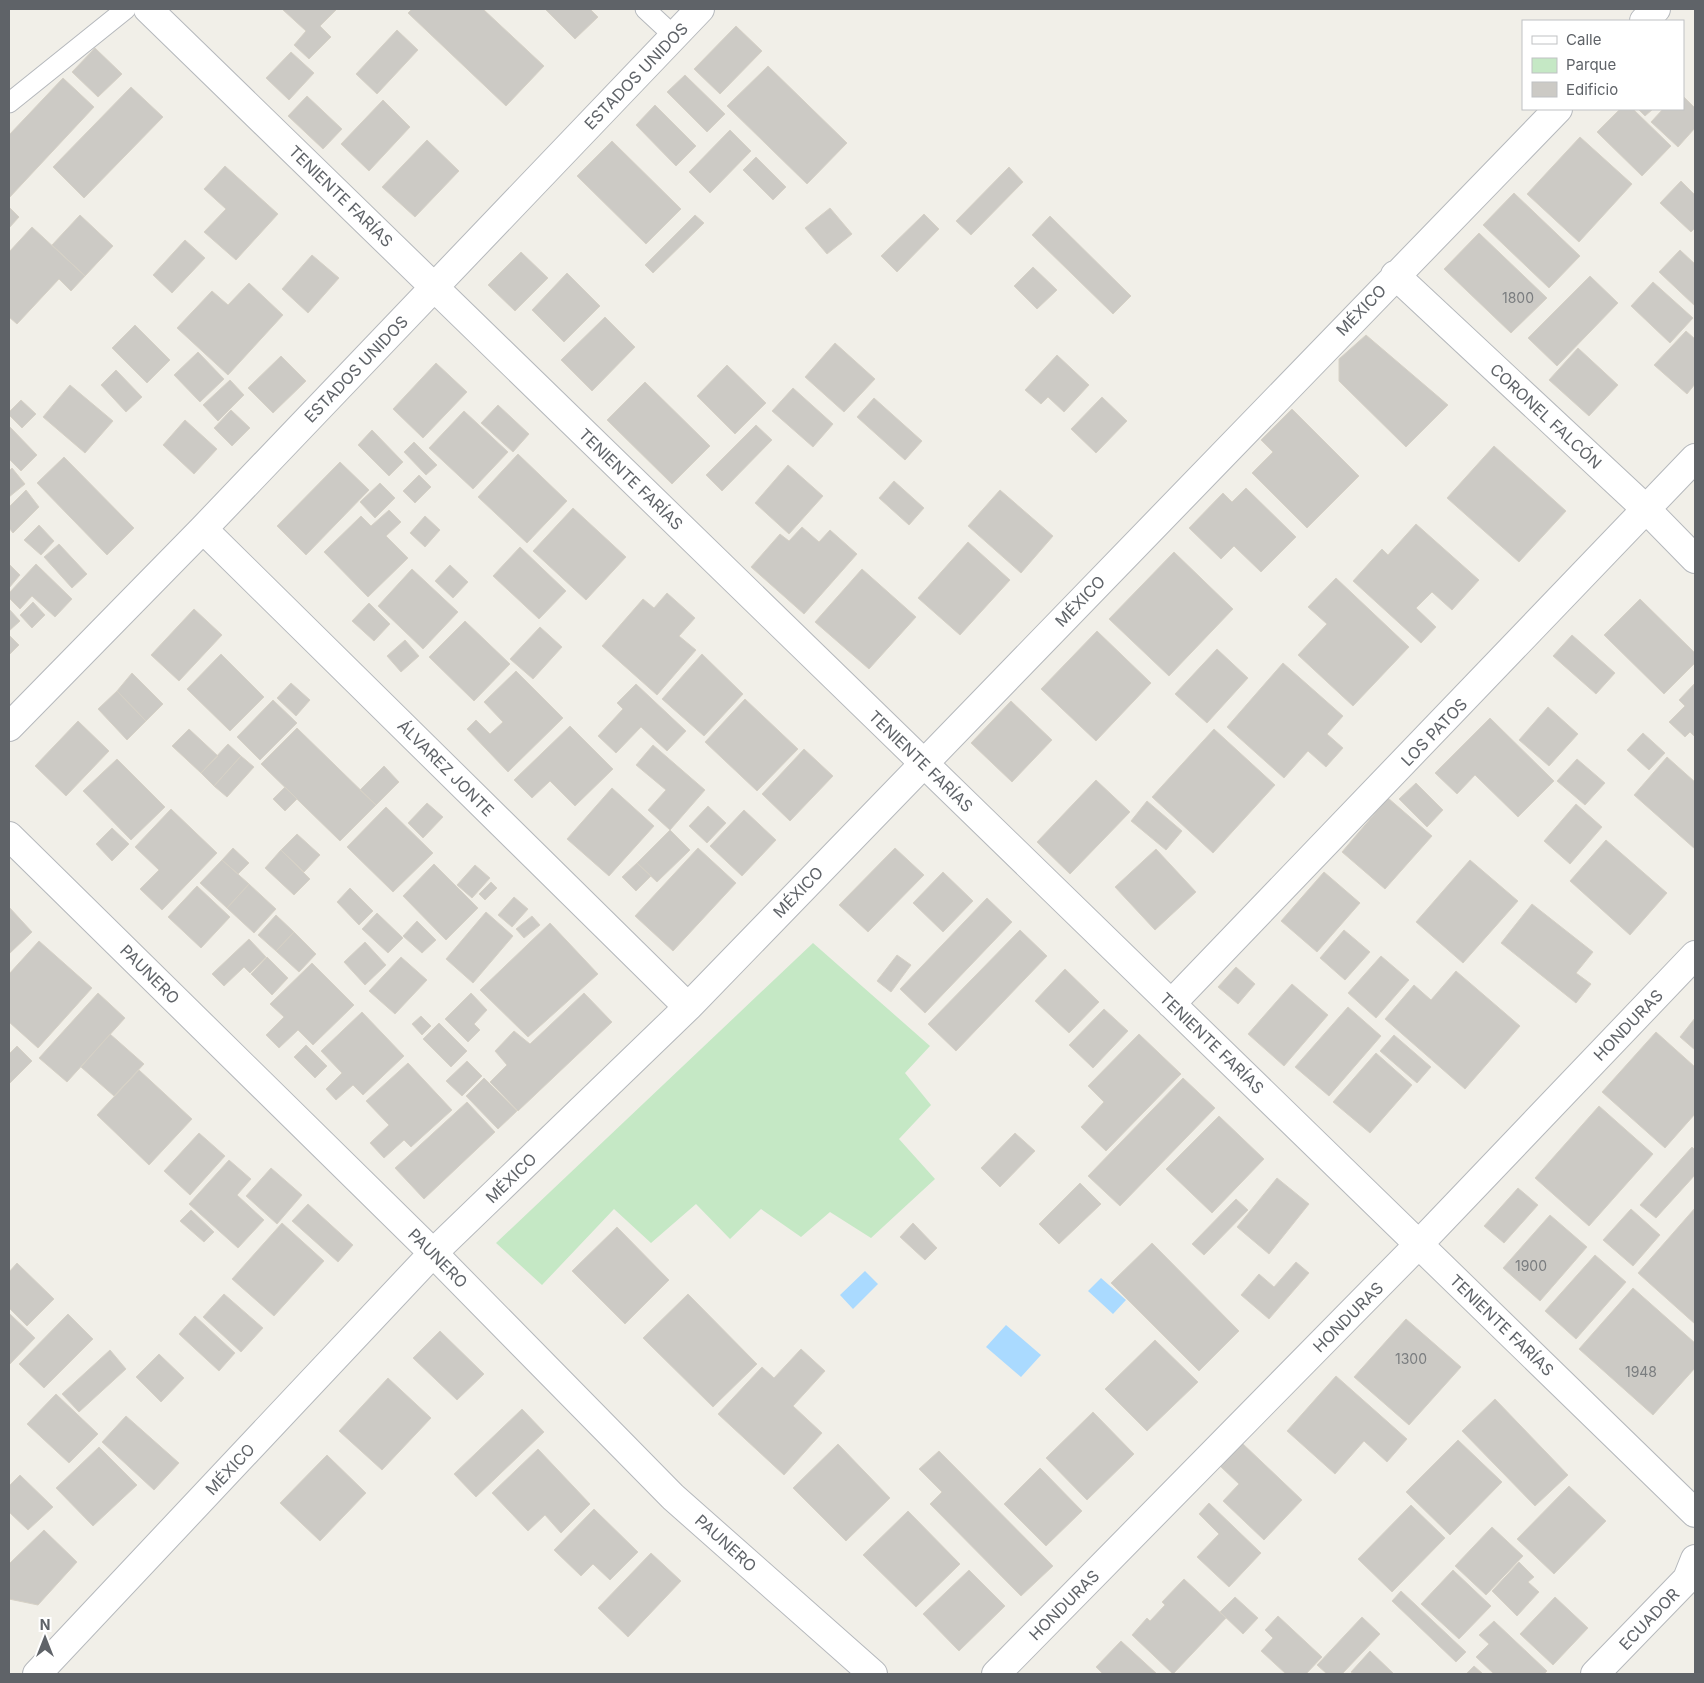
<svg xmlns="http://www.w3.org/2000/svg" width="1704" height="1683" font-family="Inter,sans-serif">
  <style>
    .green { fill: #c5e8c5 }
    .water { fill: #aadaff }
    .building { fill: #cccac5; stroke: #d6d1c6 }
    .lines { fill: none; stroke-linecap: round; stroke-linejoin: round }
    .lane-casing { stroke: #b5b8bc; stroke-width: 21 }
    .street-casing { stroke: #b5b8bc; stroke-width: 30 }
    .lane { stroke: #fff; stroke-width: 19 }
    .street { stroke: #fff; stroke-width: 28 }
    .labels { text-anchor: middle; stroke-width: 4; stroke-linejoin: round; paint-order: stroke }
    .number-label { font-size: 14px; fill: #7a7d7f }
    .street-label { font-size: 16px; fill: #5f6368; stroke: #fff }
  </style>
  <rect width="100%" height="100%" fill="#f1efe8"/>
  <!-- green -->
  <path class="green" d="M813,943L930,1046L905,1073L931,1105L899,1139L935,1179L871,1238L830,1212L801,1237L761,1209L730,1239L696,1204L651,1243L614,1209L542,1285L496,1243Z"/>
  <!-- water -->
  <path class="water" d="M865,1271L878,1284L853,1309L840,1295Z
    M1101,1278L1126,1300L1113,1314L1088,1291Z
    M1006,1325L1041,1355L1021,1377L986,1347Z"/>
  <!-- building -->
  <path class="building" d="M282,9H337L320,26L331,37L309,59L294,45L306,31Z
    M412,9H483L544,66L506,106L408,13Z
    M545,9H590L598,17L575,39Z
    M736,26L762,51L720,94L694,69Z
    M397,30L418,50L377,94L356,74Z
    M95,48L122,74L98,97L72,72Z
    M291,52L314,73L289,100L266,78Z
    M768,66L847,143L807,184L727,106Z
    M685,75L725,114L707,132L667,92Z
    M63,78L94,107L9,198V135Z
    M131,87L163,117L84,198L53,167Z
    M307,96L342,129L323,149L288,116Z
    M1683,96L1695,108V128L1678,147L1651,122L1663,109H1683Z
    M383,100L410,127L369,171L341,144Z
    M655,105L696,146L676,166L636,125Z
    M1620,109H1633L1671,146L1642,176L1597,132Z
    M1638,109H1653L1645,116Z
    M730,130L751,151L710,193L689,172Z
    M1580,137L1632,184L1579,242L1527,194Z
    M427,140L459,171L415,217L382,187Z
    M612,141L681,209L646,244L577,176Z
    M756,157L786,187L773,200L743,170Z
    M225,166L278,214L236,260L204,232L226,209L204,189Z
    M1009,167L1023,182L971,235L956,221Z
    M1681,181L1695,195V228L1691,232L1660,203Z
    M1514,193L1580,256L1549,288L1483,225Z
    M9,207L19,217L9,228Z
    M830,208L852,234L827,254L805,228Z
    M924,214L939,229L897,272L881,256Z
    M80,215L113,246L85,276L52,245Z
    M695,215L704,223L653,273L645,265Z
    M1050,216L1131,296L1113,314L1032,235Z
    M32,227L85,276L71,291L59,279L17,324L9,317V252Z
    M1479,233L1547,298L1511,333L1444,269Z
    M185,240L205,258L172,293L153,275Z
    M1680,250L1695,264V306L1659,272Z
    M521,252L548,278L515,311L488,285Z
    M312,255L339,278L308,313L282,289Z
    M1033,267L1057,290L1037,309L1014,286Z
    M567,273L600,306L564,342L532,310Z
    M1590,276L1618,303L1557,366L1528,338Z
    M1653,282L1693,318L1670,343L1631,306Z
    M249,283L283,315L228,375L177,328L212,291L228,305Z
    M605,317L635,347L592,391L561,360Z
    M135,325L170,360L147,383L112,348Z
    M1686,331L1695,339V384L1687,394L1654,365Z
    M1366,335L1448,405L1406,447L1339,381V359Z
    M835,343L875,379L844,412L805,377Z
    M1578,348L1618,385L1589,416L1549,380Z
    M198,352L224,379L200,402L174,375Z
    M1057,355L1089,385L1064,412L1048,397L1041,404L1025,390Z
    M281,356L306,381L273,413L248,388Z
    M436,363L467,392L423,438L393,409Z
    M727,365L766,403L735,434L697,396Z
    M116,370L142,397L126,412L101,385Z
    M230,380L244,395L218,421L203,405Z
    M645,382L710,446L672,484L607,420Z
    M70,385L113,421L85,453L43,417Z
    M793,388L833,424L813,447L772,411Z
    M1102,397L1127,421L1096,453L1071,429Z
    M874,398L922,441L905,460L857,417Z
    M21,400L36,414L22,428L9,415V412Z
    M498,405L529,434L513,452L481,423Z
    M1292,409L1359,476L1307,528L1252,473L1273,452L1261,440Z
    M231,410L250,428L232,446L214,428Z
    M464,411L508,452L473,489L429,448Z
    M185,420L217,449L194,474L163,445Z
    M756,425L772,440L722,491L706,475Z
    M9,426L37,455L21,471L9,459Z
    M372,430L403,462L389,476L358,445Z
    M414,442L437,465L426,475L404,452Z
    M1494,446L1566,511L1519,562L1447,498Z
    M518,454L567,501L527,543L478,497Z
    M64,457L134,528L107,555L37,483Z
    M340,462L369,490L306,555L277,526Z
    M788,465L823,496L789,534L755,503Z
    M12,468L25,484L9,497V471Z
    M419,475L431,487L415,503L403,491Z
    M894,481L924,508L909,525L879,498Z
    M380,483L395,498L375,518L360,502Z
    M1246,488L1296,537L1261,572L1234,546L1221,559L1189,528L1223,493L1232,502Z
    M26,490L39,507L13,533L9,528V507Z
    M1000,490L1053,536L1021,573L968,526Z
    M573,508L626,557L586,600L533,551Z
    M389,510L401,522L386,536L408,558L368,597L324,552L361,516L371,526Z
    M425,516L440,530L425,547L410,533Z
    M1416,524L1479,580L1452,610L1432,592L1416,608L1436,627L1421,643L1353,581L1382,549L1388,555Z
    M39,525L54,541L41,555L24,540Z
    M802,527L819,542L830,530L857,554L804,614L751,567L780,534L789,541Z
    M968,542L1010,580L960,635L918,598Z
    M59,544L87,574L72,588L44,557Z
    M520,547L566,591L539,619L493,576Z
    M1174,552L1233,609L1169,676L1109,619Z
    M9,564L20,575L9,588Z
    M36,564L72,599L55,617L32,596L20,609L9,598V593Z
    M450,565L468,582L453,598L435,581Z
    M412,569L458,612L423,649L378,606Z
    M862,569L916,617L869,669L815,622Z
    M1336,578L1409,647L1353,706L1298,655L1327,624L1308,607Z
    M667,593L695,618L679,636L696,650L657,695L602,646L643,599L654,608Z
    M1640,599L1695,653V663L1664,694L1604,635Z
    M33,602L45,615L32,628L20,615Z
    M369,603L390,624L374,641L352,621Z
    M9,609L20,621L9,631Z
    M194,609L222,635L179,681L151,655Z
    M465,621L510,664L474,701L429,657Z
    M540,627L562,647L533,679L510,659Z
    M1097,631L1151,683L1096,741L1041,689Z
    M9,635L19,645L9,655Z
    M1572,635L1615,673L1596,694L1553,656Z
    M405,640L419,656L401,672L387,656Z
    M1217,649L1248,678L1207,723L1175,694Z
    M221,654L264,697L230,731L187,689Z
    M702,654L743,694L704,736L662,699Z
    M1283,663L1343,716L1327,734L1343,748L1326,767L1308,751L1284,778L1227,727Z
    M516,671L563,718L508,772L467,729L476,720L490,734L503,722L484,702Z
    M132,673L163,704L146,721L117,691Z
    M291,683L310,700L296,716L277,698Z
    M1695,683V737L1690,732L1685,737L1669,722L1685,706L1679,700Z
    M636,684L686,731L667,751L641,727L616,753L598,736L623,709L617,703Z
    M117,691L146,721L127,740L98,709Z
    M745,699L798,749L757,791L705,742Z
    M273,700L297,723L260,760L237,737Z
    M1011,701L1052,740L1012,782L971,743Z
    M1548,707L1578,734L1549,766L1519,740Z
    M1490,718L1554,781L1518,817L1475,775L1457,794L1435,773Z
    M78,721L109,751L66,796L35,766Z
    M570,726L613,769L575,806L550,781L532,798L514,780Z
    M297,728L376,805L340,841L261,764Z
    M189,729L218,756L201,773L172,746Z
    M1214,729L1275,785L1213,853L1152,797Z
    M1643,733L1665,753L1649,770L1627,750Z
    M228,744L241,756L214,786L201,773Z
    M653,745L705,790L670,830L648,810L666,790L636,765Z
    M804,749L833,776L790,821L762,794Z
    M241,756L254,767L227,797L214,786Z
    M1667,757L1695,782V849L1634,795Z
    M117,759L165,807L131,840L83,791Z
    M1577,759L1605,783L1585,805L1557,781Z
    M384,766L399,782L376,805L360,790Z
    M1096,780L1130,812L1070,874L1037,842Z
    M1416,783L1443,810L1427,827L1399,799Z
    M285,787L297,799L285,811L273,799Z
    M612,788L654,826L609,876L567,839Z
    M1388,798L1432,836L1385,889L1342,852Z
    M1147,801L1182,831L1166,850L1131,821Z
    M427,803L443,817L423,838L408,823Z
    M1576,804L1602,827L1570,864L1544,841Z
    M708,806L726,823L707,843L689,826Z
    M386,807L433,853L393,892L347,847Z
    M171,809L217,853L162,910L140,889L159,870L135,847Z
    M744,810L776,840L742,876L710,846Z
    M112,828L129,844L112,861L96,844Z
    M670,830L690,850L657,882L637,863Z
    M297,834L320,855L304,872L281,850Z
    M1606,840L1667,893L1630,935L1570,881Z
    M233,848L249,863L238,874L222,860Z
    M698,848L736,883L673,951L635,916Z
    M895,848L924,875L868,932L839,905Z
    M1156,849L1196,892L1155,930L1115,887Z
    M281,850L310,879L294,895L265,868Z
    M222,860L249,884L227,908L200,883Z
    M1470,860L1518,901L1463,963L1416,922Z
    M637,863L651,876L636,891L622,877Z
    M434,864L478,908L446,940L403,896Z
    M475,865L490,878L472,898L457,885Z
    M943,872L973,901L943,932L913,903Z
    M1324,872L1360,903L1317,952L1281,921Z
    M491,882L497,888L485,900L479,894Z
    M249,884L276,909L254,933L227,908Z
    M197,886L230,917L201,948L168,917Z
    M350,888L373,911L359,925L337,902Z
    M514,897L528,909L512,927L498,915Z
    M987,898L1012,922L925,1013L900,989Z
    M1532,904L1593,952L1576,973L1591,984L1576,1003L1501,943Z
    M9,907L32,932L9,954Z
    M486,912L513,936L473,983L446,959Z
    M377,913L403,938L388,953L362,929Z
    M276,915L294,932L276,951L258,935Z
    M532,916L540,925L524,938L516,929Z
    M417,921L436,940L422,953L403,936Z
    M550,923L598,974L528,1037L480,990Z
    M1020,930L1047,956L956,1051L928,1024Z
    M1344,930L1370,952L1345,980L1320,958Z
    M294,932L316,954L299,972L276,951Z
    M249,939L266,957L250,973L244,967L224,986L212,974Z
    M39,941L92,988L38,1048L9,1022V974Z
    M365,942L386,965L365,985L344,962Z
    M897,955L911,965L891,992L877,981Z
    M1381,956L1409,980L1376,1018L1348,993Z
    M267,957L288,978L272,995L251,974Z
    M401,957L427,980L395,1014L369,991Z
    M312,963L354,1005L313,1045L298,1030L279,1048L266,1035L284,1017L270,1004Z
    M1236,967L1255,984L1238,1004L1218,987Z
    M1065,969L1099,1002L1069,1033L1035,1001Z
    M1456,971L1520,1026L1465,1089L1385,1019L1414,985L1431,1000Z
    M1292,984L1328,1015L1284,1066L1248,1034Z
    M98,993L125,1018L67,1082L39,1058Z
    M471,993L487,1010L474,1024L480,1030L468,1042L445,1019Z
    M584,993L612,1022L518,1111L490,1082L507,1065L495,1051L514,1031L530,1044Z
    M1348,1007L1381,1036L1329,1096L1295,1067Z
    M1104,1009L1128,1031L1093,1068L1069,1045Z
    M362,1012L404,1056L363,1095L353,1085L336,1100L326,1089L342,1073L321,1051Z
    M421,1016L431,1026L422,1035L412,1024Z
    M1695,1018V1050L1680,1037Z
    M439,1023L467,1051L451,1067L423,1039Z
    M1656,1032L1695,1067V1114L1665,1148L1602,1092Z
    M110,1034L144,1064L114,1096L81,1067Z
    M1139,1034L1181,1074L1106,1151L1081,1127L1104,1102L1088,1086Z
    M1394,1035L1431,1067L1417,1083L1380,1051Z
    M306,1045L327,1066L315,1078L294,1057Z
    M17,1046L32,1061L9,1084V1054Z
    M1376,1053L1412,1085L1370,1133L1333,1102Z
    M467,1061L482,1076L462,1096L446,1081Z
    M408,1063L452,1110L411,1147L404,1140L384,1158L370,1143L389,1125L366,1101Z
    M139,1070L192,1119L149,1165L97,1115Z
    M484,1078L517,1111L498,1129L466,1096Z
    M1183,1078L1215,1108L1120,1206L1088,1176Z
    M467,1102L495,1132L424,1199L395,1168Z
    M1599,1106L1653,1154L1589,1226L1535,1178Z
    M1219,1116L1264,1159L1212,1213L1166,1169Z
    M199,1133L225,1156L190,1195L164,1171Z
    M1015,1133L1035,1151L1000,1187L981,1168Z
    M1692,1147L1695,1150V1175L1656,1218L1640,1205Z
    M229,1160L251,1179L237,1195L264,1220L238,1248L189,1204Z
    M271,1168L302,1195L277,1224L246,1196Z
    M1277,1178L1309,1204L1269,1254L1237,1227Z
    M1080,1183L1101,1204L1059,1244L1039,1224Z
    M1518,1188L1538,1205L1504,1243L1484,1226Z
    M1236,1199L1248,1210L1204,1255L1192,1244Z
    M308,1204L353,1245L338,1262L292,1221Z
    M1695,1208V1324L1638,1273Z
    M1631,1209L1660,1235L1633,1266L1603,1240Z
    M191,1210L214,1232L204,1242L180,1221Z
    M1550,1215L1587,1247L1540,1301L1503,1268Z
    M282,1223L324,1261L274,1316L232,1279Z
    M913,1223L937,1248L925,1260L900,1237Z
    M617,1227L669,1280L625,1324L572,1271Z
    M1152,1243L1239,1331L1199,1371L1111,1283Z
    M1595,1255L1626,1282L1576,1339L1545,1311Z
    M1296,1262L1309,1273L1269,1319L1241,1295L1259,1274L1274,1287Z
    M17,1263L54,1299L27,1326L9,1308V1272Z
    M1633,1288L1695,1343V1368L1653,1415L1579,1349Z
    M224,1294L263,1328L241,1352L203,1317Z
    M688,1294L757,1364L713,1407L643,1338Z
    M10,1314L35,1338L9,1365V1315Z
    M68,1314L93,1339L44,1388L19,1364Z
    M195,1316L235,1353L219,1371L179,1334Z
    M1406,1319L1461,1367L1409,1425L1354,1377Z
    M440,1331L484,1374L457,1400L413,1358Z
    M1155,1340L1198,1382L1147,1431L1105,1389Z
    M801,1349L825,1371L793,1406L822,1433L784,1475L718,1414L762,1367L774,1378Z
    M110,1350L126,1369L79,1412L62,1394Z
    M159,1354L184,1378L161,1402L136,1377Z
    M1336,1376L1407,1439L1387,1462L1364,1441L1335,1474L1287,1431Z
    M388,1378L431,1418L382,1470L339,1431Z
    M56,1394L98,1434L69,1463L27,1424Z
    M1495,1399L1568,1475L1535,1506L1462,1431Z
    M522,1409L544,1432L476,1497L454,1474Z
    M1093,1412L1134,1454L1087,1500L1046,1458Z
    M126,1416L179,1463L154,1490L102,1442Z
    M1458,1440L1502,1482L1450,1535L1406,1492Z
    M1242,1443L1302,1500L1264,1540L1223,1501L1239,1484L1220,1466Z
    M838,1444L890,1498L846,1541L793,1488Z
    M99,1447L137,1485L93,1526L56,1488Z
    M538,1449L590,1504L561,1533L545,1515L528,1531L492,1493Z
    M939,1451L1053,1566L1021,1596L930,1504L942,1492L919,1469Z
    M327,1455L366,1493L320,1541L280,1503Z
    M1040,1468L1082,1511L1046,1546L1004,1504Z
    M20,1475L53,1507L28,1530L9,1512V1486Z
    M1569,1486L1606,1521L1554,1574L1517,1539Z
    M1209,1503L1261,1553L1229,1587L1197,1557L1219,1534L1199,1514Z
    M1411,1505L1445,1538L1392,1592L1358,1559Z
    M594,1509L638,1552L610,1580L593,1564L581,1576L554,1550Z
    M908,1511L960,1564L916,1607L863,1555Z
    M1492,1527L1523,1556L1486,1595L1455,1566Z
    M44,1530L77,1562L38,1605L9,1599V1564Z
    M651,1553L681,1581L628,1637L598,1608Z
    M1519,1562L1534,1577L1528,1582L1539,1592L1517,1616L1492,1591Z
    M969,1570L1005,1606L959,1651L923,1614Z
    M1453,1570L1491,1606L1459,1639L1421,1604Z
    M1184,1579L1226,1618L1173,1674L1132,1635L1147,1618L1150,1621L1165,1605L1162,1602Z
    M1401,1591L1466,1652L1456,1662L1392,1601Z
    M1235,1597L1258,1618L1243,1634L1220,1612Z
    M1555,1597L1588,1628L1553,1665L1520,1634Z
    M1278,1616L1322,1657L1306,1674H1286L1261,1651L1273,1638L1265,1630Z
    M1362,1617L1380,1634L1342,1674H1327L1317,1665Z
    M1494,1621L1547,1671L1544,1674H1494L1476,1657L1489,1644L1479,1635Z
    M1121,1641L1157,1674H1103L1096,1667Z
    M1370,1651L1394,1674H1354L1351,1672Z
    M1474,1666L1483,1674H1466Z"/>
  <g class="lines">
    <defs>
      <path id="lane" d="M645,9L674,36
        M9,103L126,9"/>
      <path id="street" d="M148,9L1695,1513
        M1644,21L1656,9
        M1395,275L1647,510L1695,559
        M203,529L688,1007
        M9,727L203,529L700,9
        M9,836L433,1253L673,1497L873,1674
        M1171,1004L1695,458
        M37,1674L433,1253L688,1007L1558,109
        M996,1674L1419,1244L1695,955
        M1595,1674L1687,1579L1695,1559"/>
    </defs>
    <!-- lane casing -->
    <use href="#lane" class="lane-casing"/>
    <!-- street casing -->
    <use href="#street" class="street-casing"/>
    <!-- lane -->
    <use href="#lane" class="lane"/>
    <!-- street -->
    <use href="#street" class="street"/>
  </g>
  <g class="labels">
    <!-- number labels -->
    <g class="number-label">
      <text x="1518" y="303">1800</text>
      <text x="1531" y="1271">1900</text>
      <text x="1411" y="1364">1300</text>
      <text x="1641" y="1377">1948</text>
    </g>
    <!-- street labels -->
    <g class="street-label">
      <text transform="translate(636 76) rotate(-46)" y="6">ESTADOS UNIDOS</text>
      <text transform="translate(341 196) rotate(44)" y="6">TENIENTE FARÍAS</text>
      <text transform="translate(1361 310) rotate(-46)" y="6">MÉXICO</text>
      <text transform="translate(356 369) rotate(-46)" y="6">ESTADOS UNIDOS</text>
      <text transform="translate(1546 416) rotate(43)" y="6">CORONEL FALCÓN</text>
      <text transform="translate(631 479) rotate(44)" y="6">TENIENTE FARÍAS</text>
      <text transform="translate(1080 601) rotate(-46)" y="6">MÉXICO</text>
      <text transform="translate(1434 732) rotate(-46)" y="6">LOS PATOS</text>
      <text transform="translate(921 761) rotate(44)" y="6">TENIENTE FARÍAS</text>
      <text transform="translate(446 768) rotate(45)" y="6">ÁLVAREZ JONTE</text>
      <text transform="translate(798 892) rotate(-46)" y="6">MÉXICO</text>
      <text transform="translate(150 974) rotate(45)" y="6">PAUNERO</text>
      <text transform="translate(1628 1025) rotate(-46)" y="6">HONDURAS</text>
      <text transform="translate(1212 1043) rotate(44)" y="6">TENIENTE FARÍAS</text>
      <text transform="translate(511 1178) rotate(-44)" y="6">MÉXICO</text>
      <text transform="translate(438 1258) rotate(45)" y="6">PAUNERO</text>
      <text transform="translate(1348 1317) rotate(-45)" y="6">HONDURAS</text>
      <text transform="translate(1502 1325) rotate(44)" y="6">TENIENTE FARÍAS</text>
      <text transform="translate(230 1469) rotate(-47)" y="6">MÉXICO</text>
      <text transform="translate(726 1543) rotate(42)" y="6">PAUNERO</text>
      <text transform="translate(1064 1605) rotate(-45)" y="6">HONDURAS</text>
      <text transform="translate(1649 1619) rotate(-46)" y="6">ECUADOR</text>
    </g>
  </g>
  <!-- border -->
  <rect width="1704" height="1683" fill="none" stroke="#5f6368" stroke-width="20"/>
  <!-- legend -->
  <rect x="1522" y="20" width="162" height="90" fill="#ffffff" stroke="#bfc1c3"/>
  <rect x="1532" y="36" width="25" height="8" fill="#ffffff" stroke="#bfc1c3"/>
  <text x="1566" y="45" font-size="15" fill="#5f6368">Calle</text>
  <rect x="1532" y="58" width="25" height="15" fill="#c5e8c5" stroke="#bfc1c3"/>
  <text x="1566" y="70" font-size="15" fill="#5f6368">Parque</text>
  <rect x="1532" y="82" width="25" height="15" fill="#cccac5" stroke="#bfc1c3"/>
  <text x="1566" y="95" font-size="15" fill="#5f6368">Edificio</text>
  <!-- north arrow -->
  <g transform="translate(45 1638)" stroke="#ffffff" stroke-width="4" paint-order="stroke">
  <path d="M0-4L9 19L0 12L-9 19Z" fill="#5f6368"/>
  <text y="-8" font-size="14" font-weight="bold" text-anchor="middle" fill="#5f6368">N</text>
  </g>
</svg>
